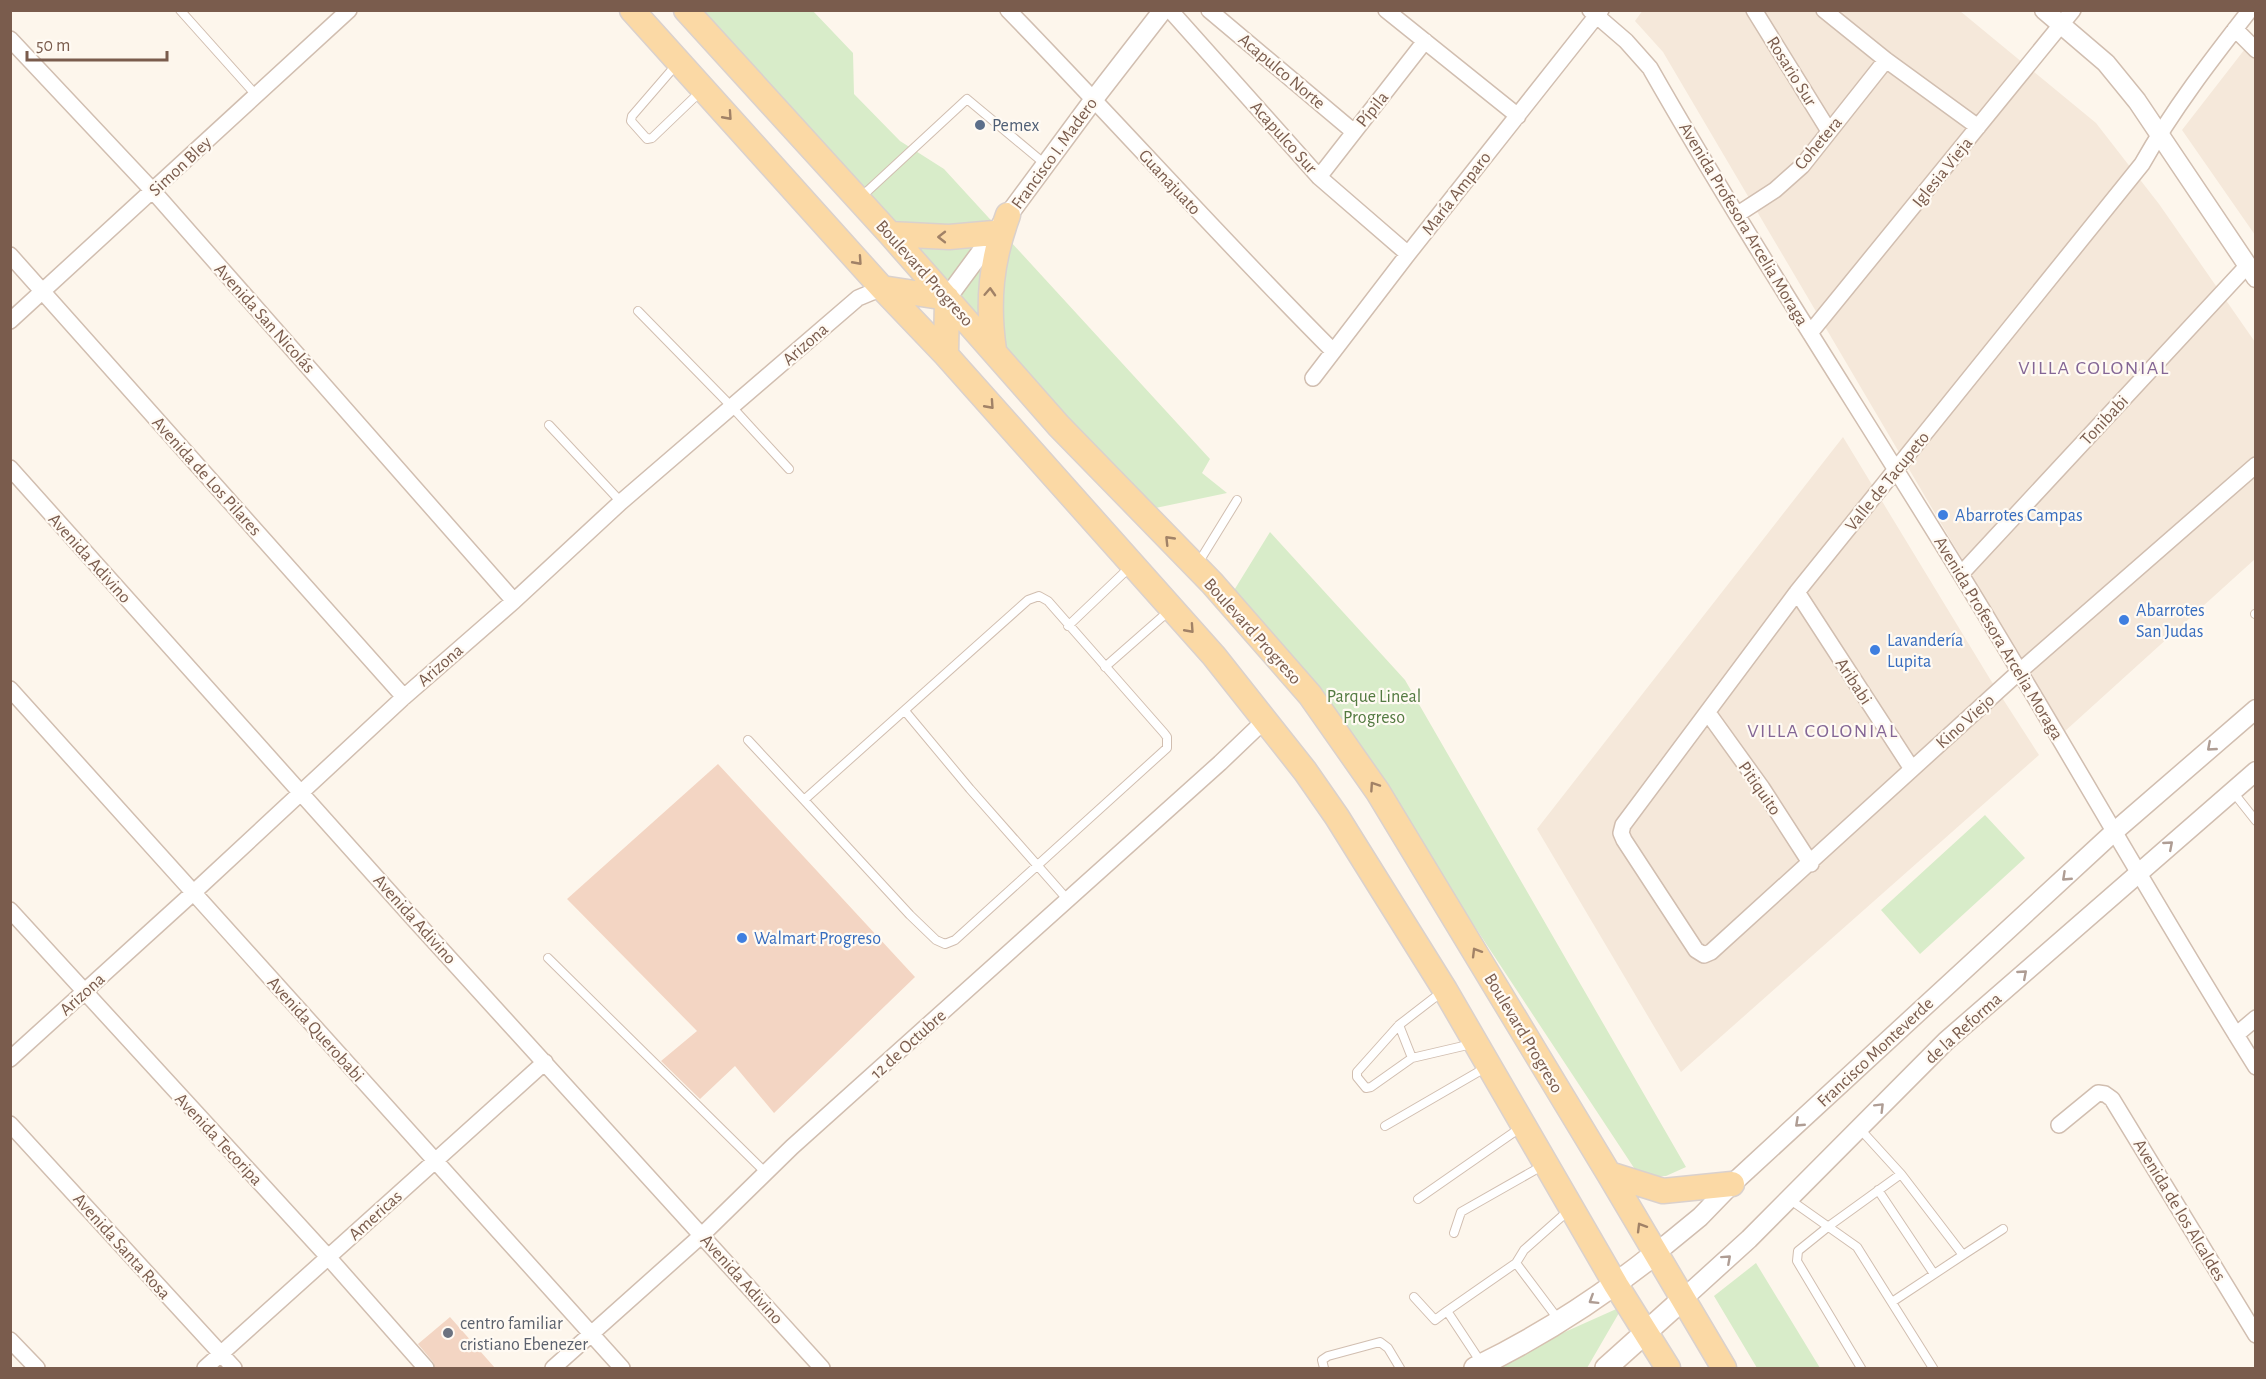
<svg xmlns="http://www.w3.org/2000/svg" width="2266" height="1379" font-family="'Alegreya Sans',sans-serif">
  <style>
    .residential { fill: #f5e8da }
    .green { fill: #d8ecc9 }
    .building { fill: #f3d5c3 }
    .lines { fill: none; stroke-linecap: round; stroke-linejoin: round }
    .service-casing { stroke: #d1beb0; stroke-width: 10 }
    .minor-casing { stroke: #d1beb0; stroke-width: 18 }
    .tertiary-casing { stroke: #d1beb0; stroke-width: 21 }
    .secondary-casing { stroke: #d6c0b0; stroke-width: 24 }
    .primary-casing { stroke: #dad1cd; stroke-width: 27 }
    .service { stroke: #fff; stroke-width: 8 }
    .minor { stroke: #fff; stroke-width: 15 }
    .tertiary { stroke: #fff; stroke-width: 18 }
    .secondary { stroke: #fff; stroke-width: 21 }
    .primary { stroke: #fbd9a5; stroke-width: 24 }
    .oneway { stroke: #a18267 }
    .oneway2 { stroke: #af9d94 }
    .service-dot { fill: #5c6f8a; stroke: #fffaf3; stroke-width: 2 }
    .shop-dot { fill: #3f7fe0; stroke: #fffaf3; stroke-width: 2 }
    .worship-dot { fill: #6b7280; stroke: #fffaf3; stroke-width: 2 }
    .labels { text-anchor: middle; stroke-width: 4.5; stroke-linejoin: round; paint-order: stroke }
    .street-label { font-size: 18px; fill: #7a5c4d; stroke: #fffaf3 }
    .service-label { font-size: 18px; fill: #4e5e75; stroke: #fffaf3; text-anchor: start }
    .shop-label { font-size: 18px; fill: #366cbe; stroke: #fffaf3; text-anchor: start }
    .park-label { font-size: 18px; fill: #537a41; stroke: #fffaf3 }
    .worship-label { font-size: 18px; fill: #5b616d; stroke: #fffaf3; text-anchor: start }
    .neighbourhood-label { font-size: 20px; letter-spacing: 1.5px; fill: #846695; stroke: #fffaf3 }
  </style>
  <rect width="100%" height="100%" fill="#fdf6ec"/>
  <!-- residential -->
  <path class="residential" d="M1643,10L1960,11L2096,123L2159,204L2255,342V559L2064,732L1663,52L1635,21Z
    M2255,36V235L2182,130Z
    M1843,437L1990,679L2039,755L1681,1072L1537,829Z"/>
  <!-- green -->
  <path class="green" d="M694,11H813L853,53L854,94L900,141L944,169L1210,459L1202,473L1227,493L1146,510Z
    M1270,532L1405,680L1686,1167L1666,1176L1640,1177L1380,783L1233,592Z
    M1985,815L2025,858L1920,954L1881,910Z
    M1756,1263L1820,1368H1757L1714,1296Z
    M1623,1306L1587,1368H1504L1498,1362Z"/>
  <!-- building -->
  <path class="building" d="M718,764L915,977L774,1113L735,1066L700,1099L661,1061L697,1031L567,899Z
    M450,1317L495,1368H435L433,1362L418,1344Z"/>
  <g class="lines">
    <defs>
      <path id="service" d="M180,10L256,95
        M676,65L632,116L631,121L647,139L652,138L700,92
        M860,198L967,99L1045,164
        M638,311L732,407L789,469
        M549,425L621,502
        M1197,565L1237,500
        M1039,596L1048,601L1164,733L1167,737V748L955,940L945,944L936,940L910,915L804,800L1028,600Z
        M2255,614H2256
        M1068,626L1131,566
        M1105,667L1170,610
        M905,711L970,789L1067,899
        M748,740L804,800
        M2233,792L2256,821
        M548,958L766,1173
        M1443,991L1399,1025L1357,1072V1077L1366,1088L1371,1087L1412,1058L1472,1044
        M1399,1025L1412,1058
        M1385,1126L1485,1068
        M1860,1129L1901,1174L1963,1255L1892,1302
        M1878,1190L1934,1274
        M1418,1199L1520,1128
        M1789,1199L1857,1247L1933,1368
        M1454,1233L1461,1212L1542,1166
        M1963,1255L2003,1229
        M1516,1263L1524,1250L1568,1211
        M1414,1297L1435,1320L1447,1311
        M1482,1364L1447,1311L1516,1263L1558,1319
        M1324,1368L1322,1360L1328,1356L1380,1342L1388,1348L1400,1368
        M1861,1368L1797,1261L1798,1251L1829,1226L1901,1174"/>
      <path id="minor" d="M1008,10C1118,123 1222,240 1333,351
        M1170,10L1319,177L1408,254
        M1209,10L1354,132
        M1386,10L1518,116
        M1590,10L1626,41L1650,68C1748,240 1857,405 1960,573C2061,737 2154,904 2256,1067
        M1754,10L1829,131
        M1824,10L1886,60L1978,127
        M2250,10C2211,60 2173,109 2142,164L1797,592L1623,825L1621,833L1624,840L1696,950L1704,955L1711,952L2020,671L2256,465
        M2235,29L2256,50
        M10,39L153,191L514,601
        M1319,177L1425,41
        M1738,214L1775,190L1802,166L1886,60
        M10,255L404,697
        M10,321L349,10
        M1810,333L2073,10
        M1313,378L1408,254L1601,10
        M10,468L411,916L822,1368
        M1961,574L2247,266
        M1797,592L1912,769
        M10,689L622,1368
        M1708,713L1762,788L1811,864
        M10,910L329,1258L426,1368
        M2236,1035L2256,1018
        M10,1059L194,892L404,697L514,601L621,502L858,298L882,288
        M10,1124L234,1368
        M2059,1125L2098,1093L2105,1094L2112,1099L2256,1335
        M10,1340L37,1368
        M205,1368L545,1062
        M553,1368L702,1235L792,1147L1220,763L1265,720"/>
      <path id="tertiary" d="M2044,10L2106,63L2137,101L2256,278
        M947,298L1094,99L1163,10
        M1656,1253L1700,1217L1732,1184L2115,831L2256,709
        M1684,1298L1749,1239L1946,1041L2256,771"/>
      <path id="secondary" d="M1475,1368C1539,1337 1601,1297 1656,1253
        M1606,1368L1684,1298"/>
      <path id="primary" d="M632,10L882,288L946,355L1214,656L1305,771L1337,817L1445,990L1616,1285L1668,1368
        M686,10L890,234L1059,426L1212,583L1310,695L1378,792L1609,1174L1724,1368
        M890,234L949,237L994,233
        M882,288L947,298L946,355
        M994,350C987,302 991,261 1008,215
        M1609,1174L1663,1191L1732,1184"/>
    </defs>
    <!-- service casing -->
    <use href="#service" class="service-casing"/>
    <!-- minor casing -->
    <use href="#minor" class="minor-casing"/>
    <!-- tertiary casing -->
    <use href="#tertiary" class="tertiary-casing"/>
    <!-- secondary casing -->
    <use href="#secondary" class="secondary-casing"/>
    <!-- primary casing -->
    <use href="#primary" class="primary-casing"/>
    <!-- service -->
    <use href="#service" class="service"/>
    <!-- minor -->
    <use href="#minor" class="minor"/>
    <!-- tertiary -->
    <use href="#tertiary" class="tertiary"/>
    <!-- secondary -->
    <use href="#secondary" class="secondary"/>
    <!-- primary -->
    <use href="#primary" class="primary"/>
  </g>
  <!-- one-way arrows -->
  <defs><path id="oneway-chevron" d="M-2-3.5L2.5 0L-2 3.5" fill="none" stroke-width="1.6" stroke-linecap="round" stroke-linejoin="round" transform="scale(1.5)"/></defs>
  <g class="oneway">
    <use href="#oneway-chevron" transform="translate(728 116) rotate(48)"/>
    <use href="#oneway-chevron" transform="translate(942 237) rotate(-180)"/>
    <use href="#oneway-chevron" transform="translate(858 261) rotate(48)"/>
    <use href="#oneway-chevron" transform="translate(990 292) rotate(-87)"/>
    <use href="#oneway-chevron" transform="translate(990 405) rotate(48)"/>
    <use href="#oneway-chevron" transform="translate(1169 540) rotate(-134)"/>
    <use href="#oneway-chevron" transform="translate(1190 629) rotate(48)"/>
    <use href="#oneway-chevron" transform="translate(1374 786) rotate(-124)"/>
    <use href="#oneway-chevron" transform="translate(1476 952) rotate(-121)"/>
    <use href="#oneway-chevron" transform="translate(1641 1227) rotate(-121)"/>
  </g>
  <g class="oneway2">
    <use href="#oneway-chevron" transform="translate(2211 747) rotate(139)"/>
    <use href="#oneway-chevron" transform="translate(2169 845) rotate(-41)"/>
    <use href="#oneway-chevron" transform="translate(2066 877) rotate(137)"/>
    <use href="#oneway-chevron" transform="translate(2023 974) rotate(-41)"/>
    <use href="#oneway-chevron" transform="translate(1880 1107) rotate(-45)"/>
    <use href="#oneway-chevron" transform="translate(1799 1123) rotate(137)"/>
    <use href="#oneway-chevron" transform="translate(1727 1259) rotate(-42)"/>
    <use href="#oneway-chevron" transform="translate(1593 1300) rotate(148)"/>
  </g>
  <!-- markers -->
  <circle class="service-dot" cx="980" cy="125" r="6"/>
  <g class="shop-dot">
    <circle cx="1943" cy="515" r="6"/>
    <circle cx="2124" cy="620" r="6"/>
    <circle cx="1875" cy="650" r="6"/>
    <circle cx="742" cy="938" r="6"/>
  </g>
  <circle class="worship-dot" cx="448" cy="1333" r="6"/>
  <g class="labels">
    <!-- street labels -->
    <g class="street-label">
      <text transform="translate(1282 71) rotate(40)" y="6">Acapulco Norte</text>
      <text transform="translate(1792 71) rotate(58)" y="6">Rosario Sur</text>
      <text transform="translate(1372 109) rotate(-51)" y="6">Pípila</text>
      <text transform="translate(1284 137) rotate(48)" y="6">Acapulco Sur</text>
      <text transform="translate(1818 143) rotate(-50)" y="6">Cohetera</text>
      <text transform="translate(1054 153) rotate(-54)" y="6">Francisco I. Madero</text>
      <text transform="translate(180 166) rotate(-43)" y="6">Simon Bley</text>
      <text transform="translate(1942 172) rotate(-51)" y="6">Iglesia Vieja</text>
      <text transform="translate(1170 182) rotate(47)" y="6">Guanajuato</text>
      <text transform="translate(1456 193) rotate(-52)" y="6">María Amparo</text>
      <text transform="translate(1744 224) rotate(59)" y="6">Avenida Profesora Arcelia Moraga</text>
      <text transform="translate(925 273) rotate(48)" y="6">Boulevard Progreso</text>
      <text transform="translate(265 318) rotate(48)" y="6">Avenida San Nicolás</text>
      <text transform="translate(805 344) rotate(-41)" y="6">Arizona</text>
      <text transform="translate(2104 420) rotate(-47)" y="6">Tonibabi</text>
      <text transform="translate(207 476) rotate(48)" y="6">Avenida de Los Pilares</text>
      <text transform="translate(1887 481) rotate(-51)" y="6">Valle de Tacupeto</text>
      <text transform="translate(90 558) rotate(48)" y="6">Avenida Adivino</text>
      <text transform="translate(1253 631) rotate(48)" y="6">Boulevard Progreso</text>
      <text transform="translate(1999 638) rotate(59)" y="6">Avenida Profesora Arcelia Moraga</text>
      <text transform="translate(440 665) rotate(-41)" y="6">Arizona</text>
      <text transform="translate(1854 681) rotate(57)" y="6">Aribabi</text>
      <text transform="translate(1965 721) rotate(-42)" y="6">Kino Viejo</text>
      <text transform="translate(1760 788) rotate(55)" y="6">Pitiquito</text>
      <text transform="translate(415 919) rotate(48)" y="6">Avenida Adivino</text>
      <text transform="translate(82 994) rotate(-42)" y="6">Arizona</text>
      <text transform="translate(1963 1028) rotate(-42)" y="6">de la Reforma</text>
      <text transform="translate(316 1029) rotate(48)" y="6">Avenida Querobabi</text>
      <text transform="translate(1524 1033) rotate(59)" y="6">Boulevard Progreso</text>
      <text transform="translate(908 1044) rotate(-42)" y="6">12 de Octubre</text>
      <text transform="translate(1875 1052) rotate(-43)" y="6">Francisco Monteverde</text>
      <text transform="translate(219 1139) rotate(47)" y="6">Avenida Tecoripa</text>
      <text transform="translate(2180 1210) rotate(59)" y="6">Avenida de los Alcaldes</text>
      <text transform="translate(375 1215) rotate(-42)" y="6">Americas</text>
      <text transform="translate(122 1246) rotate(48)" y="6">Avenida Santa Rosa</text>
      <text transform="translate(742 1279) rotate(48)" y="6">Avenida Adivino</text>
    </g>
    <!-- service labels -->
    <g class="service-label">
      <text x="992" y="131">Pemex</text>
    </g>
    <!-- shop labels -->
    <g class="shop-label">
      <text x="1955" y="521">Abarrotes Campas</text>
      <text x="2136" y="616">Abarrotes<tspan x="2136" dy="21">San Judas</tspan></text>
      <text x="1887" y="646">Lavandería<tspan x="1887" dy="21">Lupita</tspan></text>
      <text x="754" y="944">Walmart Progreso</text>
    </g>
    <!-- park labels -->
    <g class="park-label">
      <text x="1374" y="702">Parque Lineal<tspan x="1374" dy="21">Progreso</tspan></text>
    </g>
    <!-- worship labels -->
    <g class="worship-label">
      <text x="460" y="1329">centro familiar<tspan x="460" dy="21">cristiano Ebenezer</tspan></text>
    </g>
    <!-- neighbourhood labels -->
    <g class="neighbourhood-label">
      <text x="2094" y="374">VILLA COLONIAL</text>
      <text x="1823" y="737">VILLA COLONIAL</text>
    </g>
  </g>
  <!-- border -->
  <rect width="2266" height="1379" fill="none" stroke="#7a5c4d" stroke-width="24"/>
  <!-- scale -->
  <path d="M27 51v9h140v-9" fill="none" stroke="#7a5c4d" stroke-width="3"/>
  <text x="36" y="51" font-size="18" fill="#7a5c4d" stroke="#fffaf3" stroke-width="4.5" paint-order="stroke">50 m</text>
</svg>
